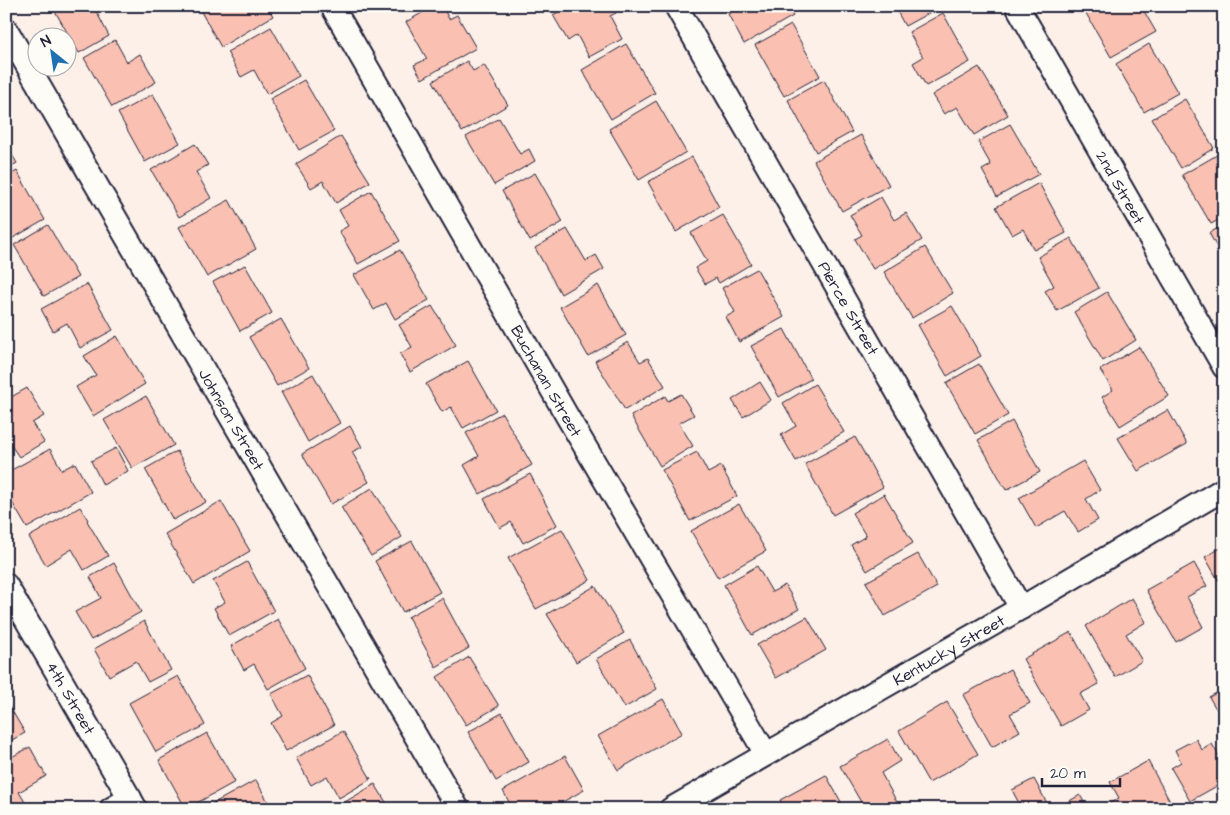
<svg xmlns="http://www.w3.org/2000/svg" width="1230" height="815" font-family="'Architects Daughter',sans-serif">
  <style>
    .building { fill: #fac0b1; stroke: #22223b }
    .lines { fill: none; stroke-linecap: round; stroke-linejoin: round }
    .street-casing { stroke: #22223b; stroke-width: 26 }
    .street { stroke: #fdfcf7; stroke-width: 22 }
    .labels { text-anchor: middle; stroke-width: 4; stroke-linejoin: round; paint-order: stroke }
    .street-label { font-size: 16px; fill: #22223b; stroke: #fdfcf7 }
  </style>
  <rect width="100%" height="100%" fill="#fcf0e9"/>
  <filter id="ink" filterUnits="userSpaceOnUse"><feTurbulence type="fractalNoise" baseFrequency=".02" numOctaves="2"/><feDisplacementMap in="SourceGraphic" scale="10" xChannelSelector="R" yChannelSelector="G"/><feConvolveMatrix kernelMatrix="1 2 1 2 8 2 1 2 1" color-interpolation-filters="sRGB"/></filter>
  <g filter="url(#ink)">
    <!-- building -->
    <path class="building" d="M52,6H104L96,11L109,36L79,53Z
      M207,6H267L273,16L221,47L200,10Z
      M397,6H412L401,13Z
      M434,6H442L449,19L457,15L476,48L422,79L414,65L427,59L406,22Z
      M569,6H612L616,13L610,16L622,39L589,57L577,35L568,41L553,15Z
      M731,6H788L793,16L744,44L728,14L733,11Z
      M894,6H937L938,8L905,26Z
      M1086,6H1141L1156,32L1111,57L1083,8Z
      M943,13L970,62L926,86L913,63L923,57L909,32Z
      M791,25L820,76L784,96L755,45Z
      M271,27L299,76L267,94L254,70L241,77L227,52Z
      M115,40L127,62L140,54L156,82L112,107L84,58Z
      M626,44L655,93L611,119L582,70Z
      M1149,44L1178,93L1144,112L1116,64Z
      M467,61L473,71L484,65L508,105L462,132L433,81Z
      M979,67L1008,115L974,135L957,107L944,114L932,95Z
      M304,80L334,131L299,150L270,99Z
      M824,80L852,132L816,152L788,100Z
      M153,94L180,143L145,162L118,113Z
      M1185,99L1214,148L1181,168L1152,119Z
      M656,101L686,152L639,180L609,129Z
      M499,118L520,154L529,149L535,161L494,185L466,137Z
      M1010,124L1039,174L997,197L982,170L991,165L978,142Z
      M861,135L889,185L842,211L814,161Z
      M341,136L370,182L336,203L323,181L311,188L296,164Z
      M195,144L208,165L196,172L211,198L179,217L151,170Z
      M6,145L17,163L6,169Z
      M1217,155L1224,167V217L1211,224L1182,175Z
      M692,157L719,207L676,232L648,182Z
      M17,171L45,220L13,238L6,227V177Z
      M535,173L563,222L530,241L502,191Z
      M1039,183L1066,233L1034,250L1023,229L1012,235L996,207Z
      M371,191L400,241L358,264L339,231L348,226L339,210Z
      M881,197L894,220L906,213L922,240L873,269L855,239L862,235L850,215Z
      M229,200L256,249L207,277L179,227Z
      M723,215L751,264L719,283L716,278L705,284L695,268L707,261L691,233Z
      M48,225L78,277L44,296L14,245Z
      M1224,225V260L1209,233Z
      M567,229L586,261L596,255L604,269L561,294L535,248Z
      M1071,238L1099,288L1057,311L1045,291L1054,286L1038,257Z
      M925,247L953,293L912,318L884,272Z
      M400,250L429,300L395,319L386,303L374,310L354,275Z
      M245,265L272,313L240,331L213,282Z
      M757,269L784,317L739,342L726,317L735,312L722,288Z
      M87,284L113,330L80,348L67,323L53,331L41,309Z
      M598,285L626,335L588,356L560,307Z
      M1107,292L1136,340L1103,361L1074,312Z
      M432,306L456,345L410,372L400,354L412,347L399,325Z
      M952,306L981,356L947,376L918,325Z
      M281,319L309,368L277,386L249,337Z
      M784,329L811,379L779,397L751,346Z
      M117,336L145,384L93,416L76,387L96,375L84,356Z
      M628,342L640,362L648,358L665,386L625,410L595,361Z
      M1139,347L1169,396L1120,426L1102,397L1113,390L1100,370Z
      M468,361L496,410L463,428L451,407L442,412L426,384Z
      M979,364L1008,415L975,434L946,383Z
      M313,374L340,423L308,442L281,392Z
      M760,382L771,400L743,417L732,400Z
      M815,384L844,432L796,461L781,435L796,426L783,403Z
      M27,388L44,416L32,423L44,442L19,457L6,438V400Z
      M681,394L694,415L679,423L693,446L660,466L631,416L665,396L668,401Z
      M146,396L174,445L132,468L104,420Z
      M1168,410L1187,444L1138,471L1118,438Z
      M502,413L532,465L480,494L464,465L479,456L466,433Z
      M1012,421L1040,472L1006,490L978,440Z
      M350,426L362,447L352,452L369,482L331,504L302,454Z
      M855,437L883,487L833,515L805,464Z
      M116,448L128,471L103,485L91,461Z
      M50,449L62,470L75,463L91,492L27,528L6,492V473Z
      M177,451L206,502L173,520L145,469Z
      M697,452L708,473L721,466L737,496L690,521L662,470Z
      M1083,461L1100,490L1086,499L1098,520L1078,532L1065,511L1036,528L1019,498Z
      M530,474L557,525L523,543L511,522L500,528L484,499Z
      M372,488L402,537L371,556L341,507Z
      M884,494L913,543L867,571L851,545L866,536L852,513Z
      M221,501L250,551L194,584L165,534Z
      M739,504L766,551L718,578L691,531Z
      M80,507L88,520L87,521L108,556L84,570L72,549L46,565L29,537Z
      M562,529L590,580L536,609L508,558Z
      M412,541L440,592L403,612L375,561Z
      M1224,546V577L1218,580L1205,557Z
      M918,554L937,587L885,616L866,582Z
      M247,562L274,611L229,636L214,608L225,602L213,581Z
      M114,563L141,612L91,640L75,612L101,598L90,577Z
      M1194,563L1207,586L1187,597L1203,627L1176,642L1146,590Z
      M757,566L772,592L785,585L799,609L752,635L724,585Z
      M595,586L624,633L576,662L547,614Z
      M442,598L469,648L436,667L408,617Z
      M1132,598L1146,622L1126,634L1142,661L1115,677L1086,626Z
      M807,617L826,650L776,678L757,645Z
      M278,619L305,668L268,689L254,664L244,670L231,646Z
      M144,621L171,670L148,682L136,661L109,676L94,649Z
      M1071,632L1099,684L1080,694L1089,710L1061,726L1023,659Z
      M630,640L657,689L624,708L596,659Z
      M469,657L499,706L466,725L437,677Z
      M1010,669L1030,703L1010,714L1020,731L992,747L963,695Z
      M307,675L334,725L286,751L271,723L283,716L271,694Z
      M178,676L205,725L156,752L129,703Z
      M1224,689V722L1209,697Z
      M663,699L682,733L618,770L598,736Z
      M947,702L978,754L929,783L899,731Z
      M6,704H8L25,733L6,743Z
      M502,713L529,762L496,781L468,732Z
      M343,731L371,779L339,798L327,776L311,785L296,758Z
      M207,733L235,782L186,809L159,760Z
      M888,739L900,761L881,773L897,802L885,809H865L840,766Z
      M1196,739L1202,750L1212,744L1224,765V782L1190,801L1171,768L1181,762L1175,750Z
      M30,747L46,776L19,792L29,809H6V760Z
      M565,756L584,790L550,809H513L503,791Z
      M1148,761L1174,809H1113L1110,803L1119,798L1110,782Z
      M826,775L845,809H784L780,800Z
      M1034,779L1050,809H1022L1012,790Z
      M256,780L272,809H203Z
      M375,784L390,809H342L340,805Z
      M1080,795L1088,809H1055Z"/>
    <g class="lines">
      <defs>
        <g id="street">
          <path id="s1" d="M332,6L567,416L766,754"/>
          <path id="s2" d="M676,6L1021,608"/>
          <path id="s3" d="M1017,6L1224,367"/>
          <path id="s4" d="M6,29L458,809"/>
          <path id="s5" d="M6,585L136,809"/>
          <path d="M111,809L130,798"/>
          <path id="s6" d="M671,809L1021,608L1224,489"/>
        </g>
      </defs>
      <!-- street casing -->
      <use href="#street" class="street-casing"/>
      <!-- street -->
      <use href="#street" class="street"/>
    </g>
  </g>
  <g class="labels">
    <!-- street labels -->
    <g class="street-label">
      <text dy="6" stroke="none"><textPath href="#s3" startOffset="209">2nd Street</textPath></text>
      <text dy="6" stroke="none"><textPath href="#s2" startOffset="348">Pierce Street</textPath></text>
      <text dy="6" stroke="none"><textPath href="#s1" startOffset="432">Buchanan Street</textPath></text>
      <text dy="6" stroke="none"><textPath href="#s4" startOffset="451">Johnson Street</textPath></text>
      <text dy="6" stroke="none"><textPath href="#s6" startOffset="320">Kentucky Street</textPath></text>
      <text dy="6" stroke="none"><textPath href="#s5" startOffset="130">4th Street</textPath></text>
    </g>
  </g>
  <!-- margin -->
  <rect width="1230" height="815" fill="none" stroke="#fdfcf7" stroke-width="25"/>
  <rect x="12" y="12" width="1205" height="790" fill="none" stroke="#22223b" stroke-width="2" filter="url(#ink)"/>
  <!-- north arrow -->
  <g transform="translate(52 52) rotate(330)"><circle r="24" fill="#fdfcf7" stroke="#a5a5ac"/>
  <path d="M0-4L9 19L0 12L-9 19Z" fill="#1f6fb2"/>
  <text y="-8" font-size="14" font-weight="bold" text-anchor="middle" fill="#22223b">N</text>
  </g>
  <!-- scale -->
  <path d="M1042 778v8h78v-8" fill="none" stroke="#22223b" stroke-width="2.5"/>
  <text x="1050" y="778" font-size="15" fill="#22223b" stroke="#fdfcf7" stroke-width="4" paint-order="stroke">20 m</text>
</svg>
